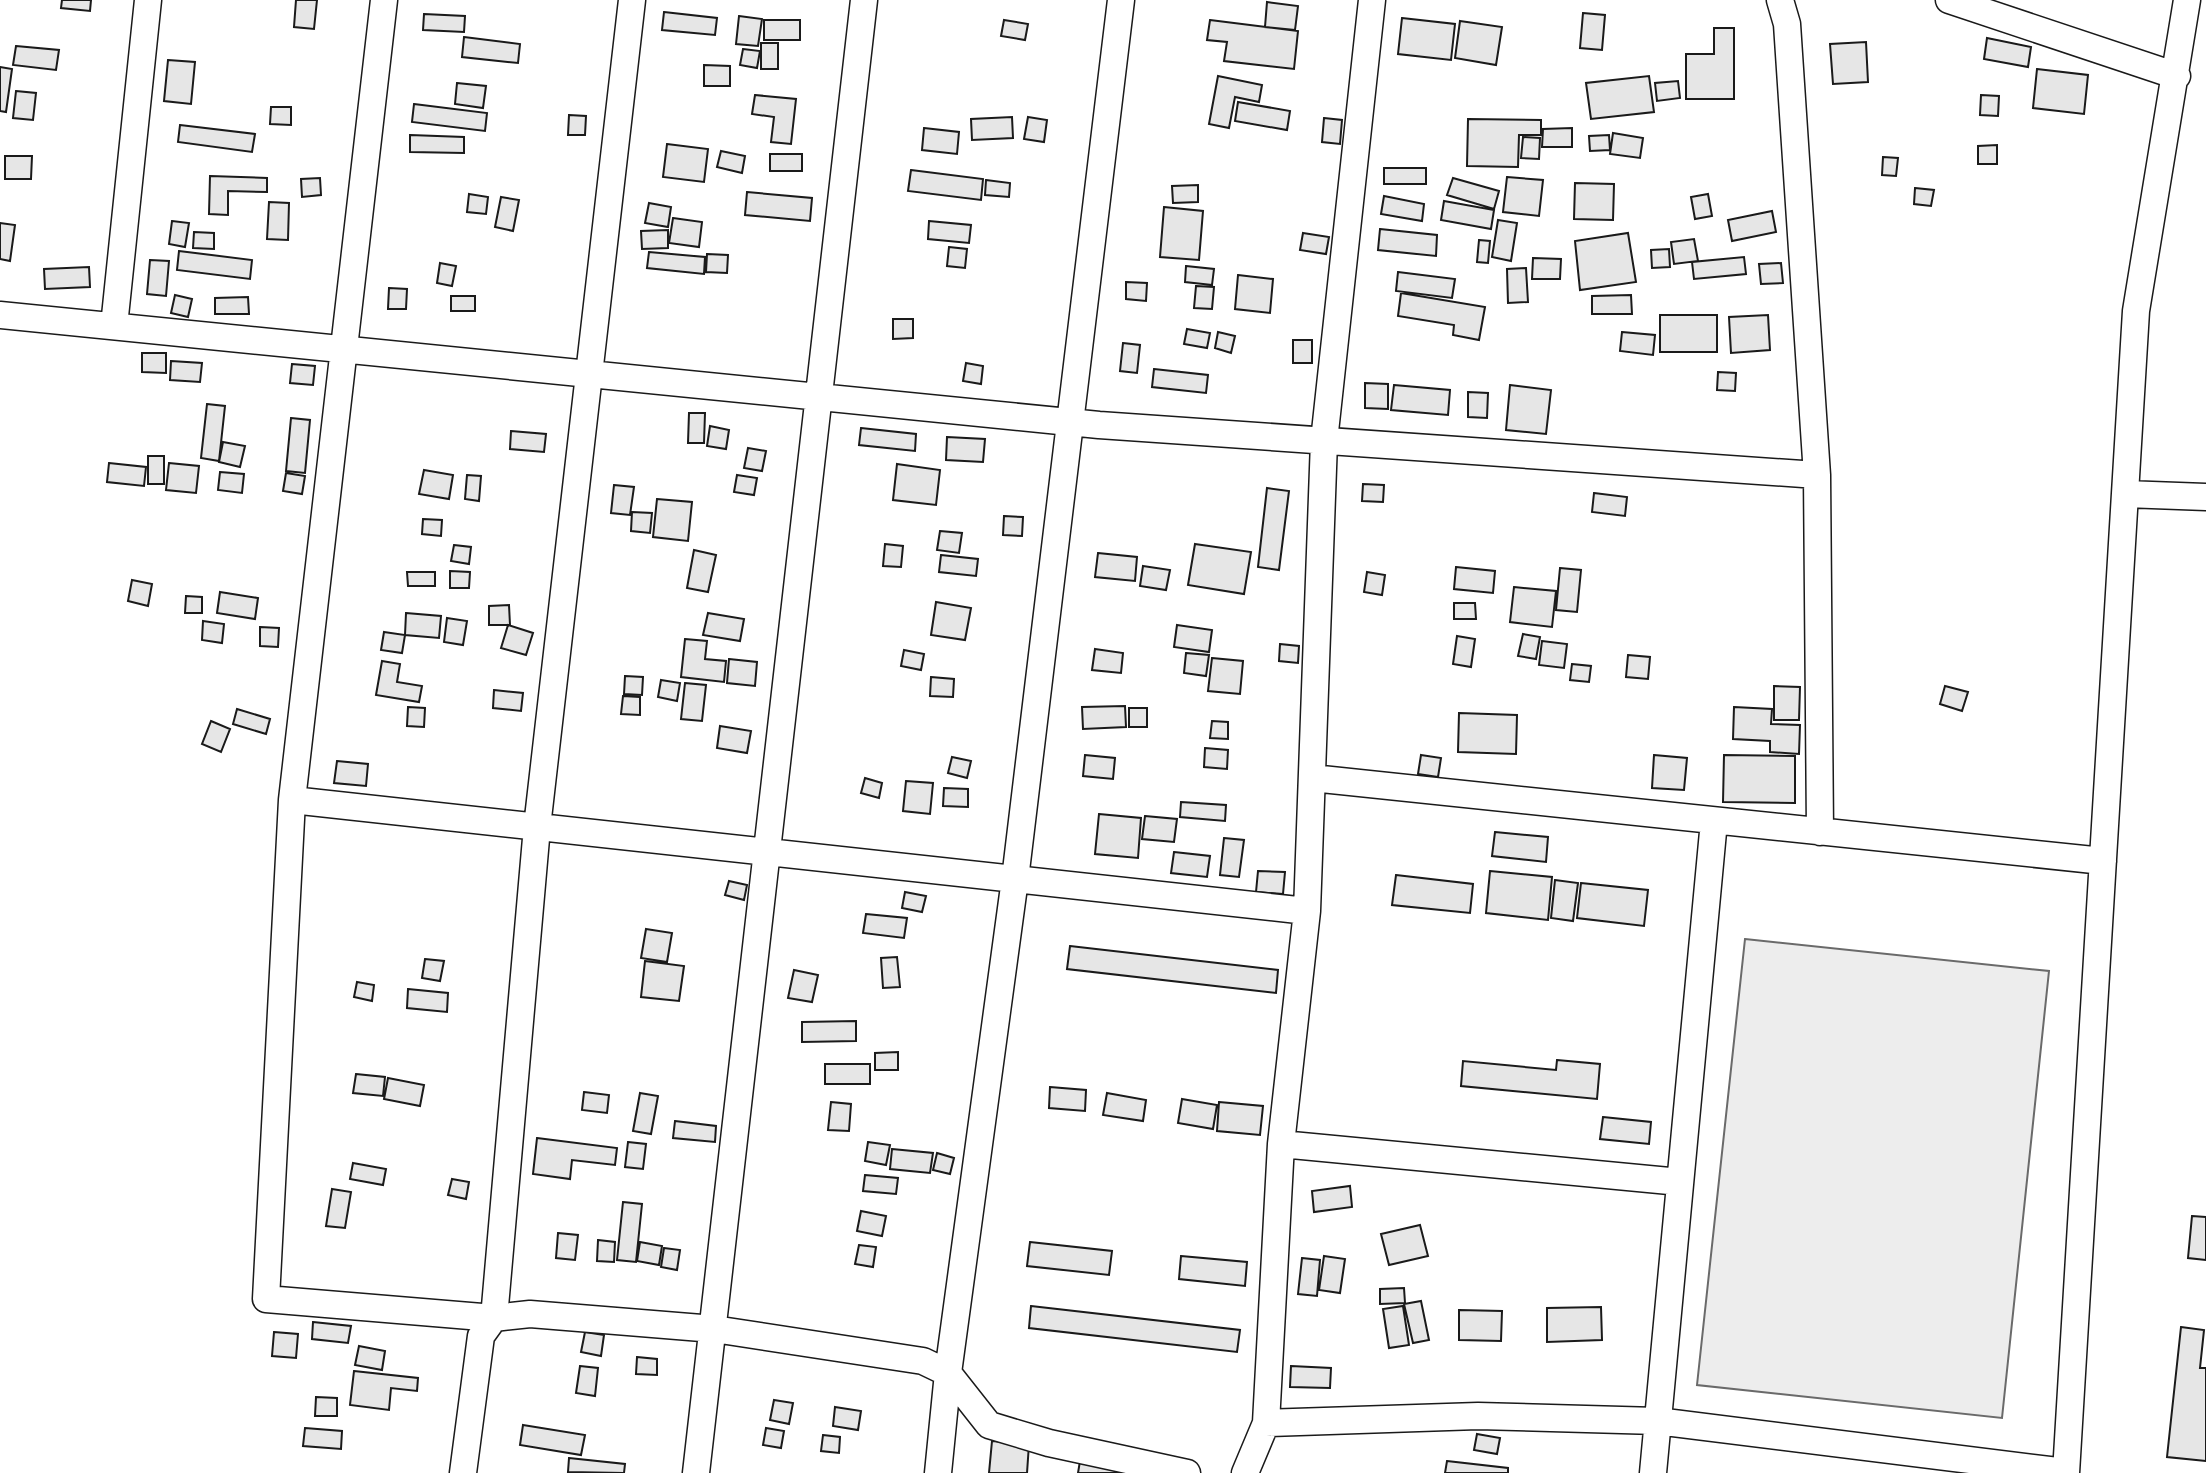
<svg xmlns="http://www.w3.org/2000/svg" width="2206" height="1473" font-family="'Noto Serif',serif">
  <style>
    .built { fill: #ededed; stroke: #6a6a6a; stroke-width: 2 }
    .building { fill: #e6e6e6; stroke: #1a1a1a; stroke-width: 2 }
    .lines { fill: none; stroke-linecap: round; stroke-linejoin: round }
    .street-casing { stroke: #1a1a1a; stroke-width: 29 }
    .street { stroke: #fff; stroke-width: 26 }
  </style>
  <rect width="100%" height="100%" fill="#fff"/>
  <!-- built -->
  <path class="built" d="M1745,939L2049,971L2002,1418L1697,1385Z"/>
  <!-- building -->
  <path class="building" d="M62,0H91L90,11L61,8Z
    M296,0H317L314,29L294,27Z
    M1267,2L1298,6L1295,30L1265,27Z
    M664,12L717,18L715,35L662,30Z
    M1583,13L1605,15L1602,50L1580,48Z
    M424,14L465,16L464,32L423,30Z
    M739,16L762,19L758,46L736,44Z
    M1402,18L1455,24L1451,60L1398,54Z
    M764,20H800V40H764Z
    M1004,20L1028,24L1025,40L1001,36Z
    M1210,20L1298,31L1294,69L1224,61L1227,42L1207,40Z
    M1460,21L1502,27L1496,65L1455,58Z
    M1714,28H1734V99H1686V54H1714Z
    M464,37L520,44L518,63L462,57Z
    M1987,38L2031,47L2028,67L1984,59Z
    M1866,42L1868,82L1833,84L1830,44Z
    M761,43H778V69H761Z
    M16,46L59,50L56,70L13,65Z
    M743,49L760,51L757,68L740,65Z
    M168,60L195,62L191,104L164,101Z
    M704,65L730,66V86H704Z
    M0,67L12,69L6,112L0,111Z
    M2037,69L2088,75L2084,114L2033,108Z
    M1218,76L1262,85L1259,102L1235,97L1229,128L1209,124Z
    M1649,76L1654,112L1591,119L1586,83Z
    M1678,81L1680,98L1657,101L1655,83Z
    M457,83L486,86L483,108L455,104Z
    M16,91L36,93L33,120L13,118Z
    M755,95L796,99L791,144L771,142L774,117L752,114Z
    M1981,95L1999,96L1998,116L1980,115Z
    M1238,102L1290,111L1287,130L1235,121Z
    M414,104L487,113L485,131L412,122Z
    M271,107H291V125L270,124Z
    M569,115L586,116L585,135H568Z
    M1012,117L1013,138L972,140L971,119Z
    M1028,117L1047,120L1044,142L1024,139Z
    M1324,118L1342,120L1340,144L1322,142Z
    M1468,119L1541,120V135H1519L1518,167L1467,166Z
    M180,125L255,134L252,152L178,142Z
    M924,128L959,132L957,154L922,150Z
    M1572,128V147H1542L1543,129Z
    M1613,133L1643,138L1640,158L1610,154Z
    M410,135L464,137V153L410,152Z
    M1609,135L1610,150L1590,151L1589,136Z
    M1523,137L1540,138L1539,159L1521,158Z
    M667,144L708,149L704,182L663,177Z
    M1997,145V164H1978V146Z
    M721,151L745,156L742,173L717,167Z
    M770,154H802V171H770Z
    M5,156H32L31,179H5Z
    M1883,157L1898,158L1896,176L1882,175Z
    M1384,168H1426V184H1384Z
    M911,170L983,179L981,200L908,191Z
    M210,176L267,178V192L228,191V215L209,214Z
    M1507,177L1543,180L1539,216L1503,212Z
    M320,178L321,195L302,197L301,179Z
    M1453,178L1499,191L1494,209L1447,195Z
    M986,180L1010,183L1009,197L985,195Z
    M1575,183L1614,184L1613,220L1574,219Z
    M1198,185V202L1173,203L1172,186Z
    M1915,188L1934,190L1931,206L1914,204Z
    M747,192L812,198L810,221L745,215Z
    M469,194L488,197L486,214L467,212Z
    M1708,194L1712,216L1695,219L1691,197Z
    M1384,196L1424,204L1422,221L1381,214Z
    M501,197L519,200L513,231L495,227Z
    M1444,201L1494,210L1491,229L1441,220Z
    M269,202L289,203L288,240L267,239Z
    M649,203L671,207L668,227L645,223Z
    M1164,207L1203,211L1199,260L1160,257Z
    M1772,211L1776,232L1732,241L1728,220Z
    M673,218L702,222L699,247L669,243Z
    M1498,220L1517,223L1511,261L1492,257Z
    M172,221L189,223L185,247L169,244Z
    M929,221L971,225L969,243L928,239Z
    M0,223L15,225L10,261L0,259Z
    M1380,229L1437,235L1436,256L1378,250Z
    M668,230V248L642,249L641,231Z
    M194,232L214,233V249L193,248Z
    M1303,233L1329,237L1326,254L1300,250Z
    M1628,233L1636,282L1580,290L1575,241Z
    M1694,239L1698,261L1674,264L1671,242Z
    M1479,240L1490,241L1488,263L1477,262Z
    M949,247L967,249L965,268L947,266Z
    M1669,249L1670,267L1652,268L1651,250Z
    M179,251L252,260L250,279L177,270Z
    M649,252L705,257L704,274L647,268Z
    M707,254L728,255L727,273L706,272Z
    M1744,257L1746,274L1694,279L1692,262Z
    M1533,258L1561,259L1560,279H1532Z
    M150,260L169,261L166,296L147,294Z
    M440,263L456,266L452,286L437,283Z
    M1781,263L1783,283L1761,284L1759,264Z
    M1186,266L1214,269L1212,285L1185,282Z
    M89,267L90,287L45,289L44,269Z
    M1526,268L1528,302L1508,303L1507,269Z
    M1398,272L1455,279L1452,298L1396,291Z
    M1238,275L1273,279L1270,313L1235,309Z
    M1126,282L1147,283L1146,301L1126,299Z
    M1196,286L1214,287L1212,309L1194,308Z
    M389,288L407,289L406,309H388Z
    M1401,293L1485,307L1479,340L1453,335L1454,325L1398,316Z
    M175,295L192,299L188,317L171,313Z
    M1631,295L1632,314H1592V296Z
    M451,296H475V311H451Z
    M248,297L249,314H215V298Z
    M1660,315H1717V352H1660Z
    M1768,315L1770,350L1731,353L1729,317Z
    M893,319H913V338L893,339Z
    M1187,329L1210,333L1207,348L1184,344Z
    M1218,332L1235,336L1231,353L1215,348Z
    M1622,332L1655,335L1653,355L1620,351Z
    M1293,340H1312V363H1293Z
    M1123,343L1140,345L1137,373L1120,371Z
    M142,353H166V373L142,372Z
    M171,361L202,363L200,382L170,380Z
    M966,363L983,366L981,384L963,381Z
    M292,364L315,366L313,385L290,383Z
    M1154,369L1208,375L1206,393L1152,387Z
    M1718,372L1736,373L1735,391L1717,390Z
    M1365,383L1388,384V409L1365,408Z
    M1394,385L1450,390L1448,415L1391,410Z
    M1510,385L1551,390L1546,434L1506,430Z
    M1468,392L1488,393L1487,418L1468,417Z
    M207,404L225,406L219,461L201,458Z
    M689,413H705L704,443H688Z
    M291,418L310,420L305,473L286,471Z
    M710,426L729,430L726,449L707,446Z
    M861,428L916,434L915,451L859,445Z
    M511,431L546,434L544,452L510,449Z
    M947,437L985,439L983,462L946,460Z
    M223,442L245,446L240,467L219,462Z
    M748,448L766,451L762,471L744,468Z
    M148,456H164V484H148Z
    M109,463L146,467L144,486L107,482Z
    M169,463L199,466L196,493L166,490Z
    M897,464L940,470L936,505L893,500Z
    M424,470L453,475L449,499L419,494Z
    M220,472L244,474L242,493L218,490Z
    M286,473L305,476L302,494L283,491Z
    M467,475L481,476L479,501L465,499Z
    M737,475L757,478L754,495L734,492Z
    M1363,484L1384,485L1383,502L1362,501Z
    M614,485L634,487L630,515L611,513Z
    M1267,488L1289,491L1279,570L1258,567Z
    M1594,493L1627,497L1625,516L1592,512Z
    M657,499L692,502L688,541L653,537Z
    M632,512L652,513L650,533L631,531Z
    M1004,516L1023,517L1022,536L1003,535Z
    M423,519L442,520L441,536L422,534Z
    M940,531L962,533L959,553L937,550Z
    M885,544L903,546L901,567L883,566Z
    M1195,544L1251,552L1244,594L1188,585Z
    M454,545L471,547L469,564L451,561Z
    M694,550L716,555L708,592L687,588Z
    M1098,553L1137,557L1135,581L1095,577Z
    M941,555L978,559L976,576L939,572Z
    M1143,566L1170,570L1166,590L1140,586Z
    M1456,567L1495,571L1493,593L1454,589Z
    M1560,568L1581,570L1577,612L1556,610Z
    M450,571L470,572L469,588H450Z
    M407,572H435V586H408Z
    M1367,572L1385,575L1382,595L1364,592Z
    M132,580L152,584L148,606L128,601Z
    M1514,587L1556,591L1552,627L1510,622Z
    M220,592L258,598L255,619L217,613Z
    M186,596L202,597V613H185Z
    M936,602L971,608L965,640L931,635Z
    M1454,603H1475L1476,619H1454Z
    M509,605L510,625H489V606Z
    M406,613L441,616L439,638L405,635Z
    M708,613L744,619L740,641L703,635Z
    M447,618L467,621L463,645L444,642Z
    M203,621L224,624L222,643L202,640Z
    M508,625L533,633L526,655L501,648Z
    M1177,625L1212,630L1209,652L1174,647Z
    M260,627L279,628L278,647L260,646Z
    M384,632L405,635L402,653L381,650Z
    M1523,634L1540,637L1536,659L1518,656Z
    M1457,636L1475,639L1471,667L1453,664Z
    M685,639L707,641L705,659L726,661L724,682L681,677Z
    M1542,641L1567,644L1564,668L1539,665Z
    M1280,644L1299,646L1298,663L1279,661Z
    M1095,649L1123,653L1121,673L1092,670Z
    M904,650L924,654L921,670L901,666Z
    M1186,653L1209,655L1206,676L1184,673Z
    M1628,655L1650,657L1648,679L1626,677Z
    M1212,658L1243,661L1240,694L1208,691Z
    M729,659L757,662L755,686L727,683Z
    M382,661L400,664L397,682L422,686L419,702L376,695Z
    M1572,664L1591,666L1589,682L1570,680Z
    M625,676L643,677L642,695L624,694Z
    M931,677L954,679L953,697L930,696Z
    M661,680L680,683L677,701L658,697Z
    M685,683L706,685L702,721L681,719Z
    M1774,686L1800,687L1799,720H1774Z
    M1945,686L1968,692L1962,711L1940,704Z
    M494,690L523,693L521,711L493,708Z
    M623,696L640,697V715L621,714Z
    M1125,706L1126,727L1083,729L1082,707Z
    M408,707L425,708L424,727L407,726Z
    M1734,707L1772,709L1771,724L1800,725L1799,754L1770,752V741L1733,739Z
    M1129,708H1147V727H1129Z
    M237,709L270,719L266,734L233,724Z
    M1459,713L1517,715L1516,754L1458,752Z
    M211,721L230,729L221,752L202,744Z
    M1212,721L1228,722V739L1210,738Z
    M720,726L751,731L747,753L717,748Z
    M1205,748L1228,750L1227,769L1204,767Z
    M1085,755L1115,758L1113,779L1083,776Z
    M1421,755L1441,758L1438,777L1418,774Z
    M1654,755L1687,758L1684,790L1652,788Z
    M1724,755L1795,756V803L1723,802Z
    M952,757L971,761L967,778L948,773Z
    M337,761L368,764L366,786L334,783Z
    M865,778L882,783L879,798L861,793Z
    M906,781L933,783L930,814L903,811Z
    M944,788L968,789V807L943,806Z
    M1181,802L1226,805L1225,821L1180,817Z
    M1099,814L1141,818L1138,858L1095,854Z
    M1145,816L1177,819L1174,842L1142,839Z
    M1495,832L1548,837L1546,862L1492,856Z
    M1224,838L1244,840L1239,877L1220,875Z
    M1174,852L1210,856L1207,877L1171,873Z
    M1258,871L1285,872L1283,894L1256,892Z
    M1490,871L1552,877L1548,920L1486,913Z
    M1396,875L1473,884L1470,913L1392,905Z
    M1555,880L1578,883L1573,921L1551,918Z
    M729,881L747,885L744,900L725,895Z
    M1581,883L1648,890L1644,926L1577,918Z
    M905,892L926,896L922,912L902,908Z
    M866,914L907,918L904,938L863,933Z
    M646,929L672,933L667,962L641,958Z
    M1070,946L1278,970L1276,993L1067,969Z
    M897,957L900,987L883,988L881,958Z
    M425,959L444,961L440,981L422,978Z
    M645,961L684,966L679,1001L641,997Z
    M794,970L818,975L812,1002L788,998Z
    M357,982L374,985L372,1001L354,997Z
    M408,989L448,993L447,1012L407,1008Z
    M856,1021V1041L802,1042V1022Z
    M898,1052V1070H875V1053Z
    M1557,1060L1600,1064L1597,1099L1461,1086L1463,1061L1556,1070Z
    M825,1064H870V1084H825Z
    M356,1074L385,1077L383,1096L353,1093Z
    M388,1078L424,1085L420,1106L384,1099Z
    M1050,1087L1086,1090L1085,1111L1049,1108Z
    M584,1092L609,1095L607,1113L582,1110Z
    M640,1093L658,1096L651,1134L633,1131Z
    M1107,1093L1146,1100L1143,1121L1103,1115Z
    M1182,1099L1217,1105L1213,1129L1178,1123Z
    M831,1102L851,1104L849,1131L828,1130Z
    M1219,1102L1263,1106L1260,1135L1217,1131Z
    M1603,1117L1651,1122L1649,1144L1600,1139Z
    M675,1121L716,1126L715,1142L673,1138Z
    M537,1138L617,1148L615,1165L572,1160L570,1179L533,1174Z
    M628,1142L646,1144L643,1169L625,1167Z
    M868,1142L890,1145L886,1165L865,1161Z
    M892,1149L933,1153L930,1173L890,1169Z
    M937,1153L954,1158L950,1174L933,1170Z
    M353,1163L386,1169L383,1185L350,1179Z
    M865,1175L898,1178L896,1194L863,1191Z
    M452,1179L469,1182L466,1199L448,1195Z
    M1350,1186L1352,1207L1314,1212L1312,1191Z
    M332,1189L351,1192L345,1228L326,1226Z
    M623,1202L642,1204L636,1262L617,1260Z
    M861,1211L886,1216L882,1236L857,1231Z
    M2192,1216L2206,1217V1260L2188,1258Z
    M1420,1225L1428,1256L1389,1265L1381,1234Z
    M558,1233L578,1235L575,1260L556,1258Z
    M598,1240L615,1242L614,1262L597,1261Z
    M640,1242L662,1246L659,1265L637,1261Z
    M1030,1242L1112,1251L1109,1275L1027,1266Z
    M859,1245L876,1247L873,1267L855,1264Z
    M664,1248L680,1250L677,1270L661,1267Z
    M1181,1256L1247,1262L1245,1286L1179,1279Z
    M1324,1256L1345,1259L1340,1293L1319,1290Z
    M1302,1258L1320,1260L1317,1296L1298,1294Z
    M1404,1288L1405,1303L1380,1304V1289Z
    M1421,1301L1429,1340L1413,1343L1404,1304Z
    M1031,1306L1240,1330L1237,1352L1029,1328Z
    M1403,1306L1409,1345L1389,1348L1383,1309Z
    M1601,1307L1602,1340L1547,1342V1308Z
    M1459,1310L1502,1311L1501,1341L1459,1340Z
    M313,1322L351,1326L348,1343L312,1339Z
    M2181,1327L2204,1330L2200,1368H2206V1461L2167,1457Z
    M274,1332L298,1334L296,1358L272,1356Z
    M585,1332L604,1335L601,1356L581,1352Z
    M359,1346L385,1351L382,1370L355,1365Z
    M637,1357L657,1359V1375L636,1374Z
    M580,1366L598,1368L595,1396L576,1393Z
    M1291,1366L1331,1368L1330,1388L1290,1387Z
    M354,1371L418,1378L417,1391L391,1388L389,1410L350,1405Z
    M316,1397L337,1398V1416H315Z
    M774,1400L793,1403L789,1424L770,1420Z
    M835,1407L861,1411L858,1430L833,1426Z
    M523,1425L585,1435L581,1455L520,1445Z
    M305,1428L342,1431L341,1449L303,1446Z
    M766,1428L784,1431L781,1448L763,1445Z
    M1477,1434L1500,1438L1497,1454L1474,1450Z
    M823,1435L840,1437L839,1453L821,1451Z
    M992,1441L1029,1444L1027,1473H989Z
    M1081,1455L1141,1473H1078Z
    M569,1458L625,1464L624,1473L568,1472Z
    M1447,1461L1508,1468V1473H1445Z"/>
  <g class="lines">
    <defs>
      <path id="street" d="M384,0L292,800L266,1299L494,1318L530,1314L714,1329L923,1361L948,1373L989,1425L1049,1443L1187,1473
        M1780,0L1787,24L1817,475L1820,832
        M1949,0L2177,76
        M0,315L1099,425L1817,475
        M114,326L148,0
        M2125,494L2206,497
        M1312,778L2103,861
        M292,800L1307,911
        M1281,1144L1680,1182
        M1266,1423L1478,1416L1657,1421L2066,1472
        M463,1473L481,1336L494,1318L537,827L632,0
        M696,1473L864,0
        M938,1473L948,1373L1015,879L1121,0
        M1245,1473L1266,1423L1281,1144L1307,911L1324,441L1372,0
        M1653,1473L1714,821
        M2066,1473L2136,311L2187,0"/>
    </defs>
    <!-- street casing -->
    <use href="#street" class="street-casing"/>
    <!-- street -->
    <use href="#street" class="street"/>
  </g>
</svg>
